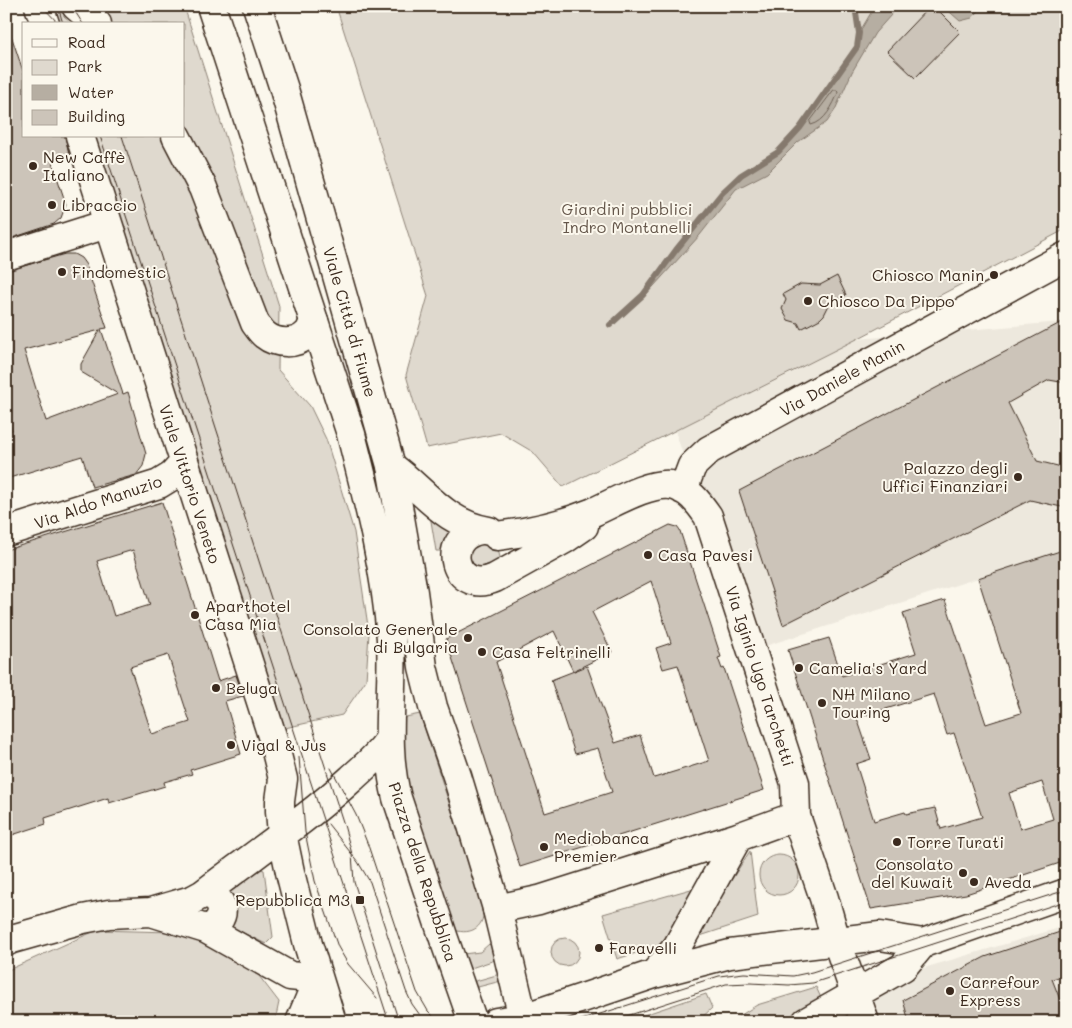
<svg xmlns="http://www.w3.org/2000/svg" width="1072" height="1028" font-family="Mali,sans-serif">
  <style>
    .built { fill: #ede8dd }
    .green { fill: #dfd9ce; stroke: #8d8276 }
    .water { fill: #b6aea2; stroke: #85796d }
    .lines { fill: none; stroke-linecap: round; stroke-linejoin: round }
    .shore { stroke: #6c5f53; stroke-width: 1 }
    .stream { stroke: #85796d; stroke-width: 6 }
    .building { fill: #ccc4b9; stroke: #3b2a1e; fill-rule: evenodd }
    .minor-casing { stroke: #3b2a1e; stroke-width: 31 }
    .major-casing { stroke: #3b2a1e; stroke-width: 31 }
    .minor { stroke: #fbf7ec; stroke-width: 28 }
    .major { stroke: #fbf7ec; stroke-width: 28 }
    .tram { stroke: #3b2a1e; stroke-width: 1 }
    .poi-dot { fill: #3b2a1e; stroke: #fbf7ec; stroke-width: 2 }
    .labels { text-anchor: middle; stroke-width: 4; stroke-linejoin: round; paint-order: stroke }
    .poi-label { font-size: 16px; fill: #3b2a1e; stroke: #fbf7ec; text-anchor: start }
    .park-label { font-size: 16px; fill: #64564a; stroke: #fbf7ec }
    .street-label { font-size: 16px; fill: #3b2a1e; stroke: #fbf7ec }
  </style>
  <rect width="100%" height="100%" fill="#fbf7ec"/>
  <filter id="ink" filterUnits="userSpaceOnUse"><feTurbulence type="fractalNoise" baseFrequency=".02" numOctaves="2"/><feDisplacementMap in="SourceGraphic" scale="10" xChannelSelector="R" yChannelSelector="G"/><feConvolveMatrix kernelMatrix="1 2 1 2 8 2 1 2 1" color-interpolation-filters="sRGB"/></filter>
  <g filter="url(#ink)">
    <!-- built -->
    <path class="built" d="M1062,322L1066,323V698L1021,713L978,578L747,652L675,430L857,339Z
      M1066,926V1022H877L866,985Z"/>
    <!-- green -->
    <path class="green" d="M49,6H184L279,306L278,370L310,406L326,439L354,532L369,633L366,680L342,715L285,728L91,136H184V24H54Z
      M336,6H1066V229L857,339L563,487L533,452L501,433L427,448L406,375L428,296Z
      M430,515L454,530L444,551H436Z
      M473,539L497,546L500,557L498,563L476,574L464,547Z
      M420,714L483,907C486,926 472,936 454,930L407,793L401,718Z
      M750,851L758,917L694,938Z
      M759 875a20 20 0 1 1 40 0a20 20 0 1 1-40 0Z
      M257,868L264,870L273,937L266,944L227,925L225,894L239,886Z
      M698,887L665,944L617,959L603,914Z
      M97,930L171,932L227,952L256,972L279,1002L275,1021L6,1022V971Z
      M551 952a14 14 0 1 1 28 0a14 14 0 1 1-28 0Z
      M489,944L491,946L495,960L468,969L463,954L480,952Z
      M500,974L501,981L474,988L472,982Z
      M816,987L821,998L779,1022H730L757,1005Z
      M706,994L712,1008L697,1022H623Z"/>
    <!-- water -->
    <path class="water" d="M875,6H899L875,33L852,72L835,110L827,122L798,142L767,173L736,189L700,235L644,297L613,325H610L643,295L676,250L722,193L741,175L778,152L800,128L857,47L859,33Z
      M943,6H980V10L972,18L960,21Z"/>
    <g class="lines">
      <!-- shore -->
      <path class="shore" d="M834,90H837L838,93C833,105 825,122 811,125L810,122Z"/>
      <!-- stream -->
      <path class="stream" d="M610,325L643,295L676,250L722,193L741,175L778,152L800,128L857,47L859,33L855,6"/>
    </g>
    <!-- building -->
    <path class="building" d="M930,6H934L960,32L915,78L887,51Z
      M6,32H10L24,74V136H65L69,154L51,159L66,204L61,218L54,224L6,240Z
      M65,254H74L81,258L86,265L107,328L101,329L123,394L128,392L146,454L143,466L136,475L92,487L82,456L6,479V432L12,430L6,413V271ZM100,330L81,364V372L118,394L46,421L24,350Z
      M837,276L846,295L830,303L824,315L820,319L801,329L798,323L788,320L782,309L786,300L783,294L801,284L820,285Z
      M1066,320V383L1049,380L1008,403L1037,461L1066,468V508L1030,500L783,625L739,491Z
      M162,502L218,681L236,675L243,696L225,701L241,754L190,770L192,774L164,782L165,786L109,803L108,798L45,818L46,824L6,837V550ZM133,550L150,605L114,616L97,561ZM168,655L190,722L152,734L130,667Z
      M670,525L677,527L680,531L721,657L718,658L722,669L724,668L764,790L520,867L446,639ZM651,581L671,643L656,648L663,669L678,665L709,761L654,778L640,735L615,743L587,666L551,680L575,754L598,748L612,792L545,813L496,662L554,631L573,671L612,652L592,612Z
      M1066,549V861L966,894L871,909L788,650L829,638L842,676L916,653L903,613L945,600L986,724L1021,713L978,578ZM934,694L947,735L954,733L982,817L941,829L935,808L906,814L905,812L874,821L856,764L871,759L857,718ZM1042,782L1053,819L1020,829L1009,793Z
      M1066,930V975L1052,979L1066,1015V1022H909L903,1000L985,957Z"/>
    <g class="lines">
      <defs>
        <path id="minor" d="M39,6L45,24
          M76,6L97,24
          M80,136L273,739L283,779L280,801V811L282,834L290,872L308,944L332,1022
          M176,136L203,188L255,323C258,327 261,332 265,335C276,344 296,345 306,335C310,332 312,326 314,321
          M6,256L107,224
          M391,466C425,491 445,524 489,531
          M683,490L692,466L709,450L1066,256
          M481,530C438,537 454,596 495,578L565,539L584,526
          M6,532L159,484L172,476L184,463
          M497,536C530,532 561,525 591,513C612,504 648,482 671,485C688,488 699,503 708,516L789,765L795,783L796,816L824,898L833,930L865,1022
          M203,894C226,894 229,922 206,929
          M497,909L539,900L738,837L796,816
          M151,912L206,929L290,976L318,979
          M6,942L12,939L83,919L109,914L151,912L192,900L203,894C252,856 305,821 351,779C365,766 378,756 388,741
          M654,974L677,947L738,837
          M300,1022L318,979
          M496,1022L523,1018L654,974L730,954L880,936L923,943L1066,893
          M806,1022L903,967L923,943"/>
        <path id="major" d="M211,6L351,434C368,501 386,569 391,639C394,694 383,744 397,798L444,939L473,1022
          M257,6L284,89L391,466L413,592L423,667L433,707L457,776L496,905L524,1022"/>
      </defs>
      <!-- minor casing -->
      <use href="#minor" class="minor-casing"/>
      <!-- major casing -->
      <use href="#major" class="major-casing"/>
      <!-- minor -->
      <use href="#minor" class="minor"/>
      <!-- major -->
      <use href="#major" class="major"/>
      <!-- tram -->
      <path class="tram" d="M42,6L59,24
        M58,6L63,24
        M68,6L76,13L83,24
        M100,136L389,1022
        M122,136L344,825L352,854L354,882L399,1022
        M299,757L305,832L315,881L338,947L348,964L377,998
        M331,768L356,815L368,845L417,992L428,1011L439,1022
        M328,824L358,862L370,882L406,991L412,1004L425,1022
        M575,1022L719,976L744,973L793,976L812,972L1066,890
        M608,1022L726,984L750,983L789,985L813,983L1066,901"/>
    </g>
  </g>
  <!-- markers -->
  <g class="poi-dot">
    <circle cx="33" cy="166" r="5"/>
    <circle cx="52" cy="205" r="5"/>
    <circle cx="62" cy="272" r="5"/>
    <circle cx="994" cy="275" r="5"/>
    <circle cx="808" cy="301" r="5"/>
    <circle cx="1018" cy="477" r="5"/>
    <circle cx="648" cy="555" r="5"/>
    <circle cx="195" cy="615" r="5"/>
    <circle cx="468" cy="638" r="5"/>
    <circle cx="482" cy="652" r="5"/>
    <circle cx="799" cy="668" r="5"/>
    <circle cx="216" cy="688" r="5"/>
    <circle cx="822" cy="703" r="5"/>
    <circle cx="231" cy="745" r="5"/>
    <circle cx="897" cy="842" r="5"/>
    <circle cx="544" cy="847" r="5"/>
    <circle cx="963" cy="873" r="5"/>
    <circle cx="974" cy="882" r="5"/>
    <rect x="355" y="895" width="10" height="10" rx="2.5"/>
    <circle cx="599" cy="948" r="5"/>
    <circle cx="950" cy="991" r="5"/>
  </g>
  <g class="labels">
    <!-- poi labels -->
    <g class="poi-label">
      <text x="43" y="163">New Caffè<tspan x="43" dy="18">Italiano</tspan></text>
      <text x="62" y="211">Libraccio</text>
      <text x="72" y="278">Findomestic</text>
      <text x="984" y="281" text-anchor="end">Chiosco Manin</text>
      <text x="818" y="307">Chiosco Da Pippo</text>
      <text x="1008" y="474" text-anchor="end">Palazzo degli<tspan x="1008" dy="18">Uffici Finanziari</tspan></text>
      <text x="658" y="561">Casa Pavesi</text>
      <text x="205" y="612">Aparthotel<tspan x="205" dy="18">Casa Mia</tspan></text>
      <text x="458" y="635" text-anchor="end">Consolato Generale<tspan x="458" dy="18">di Bulgaria</tspan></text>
      <text x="492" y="658">Casa Feltrinelli</text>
      <text x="809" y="674">Camelia's Yard</text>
      <text x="226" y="694">Beluga</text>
      <text x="832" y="700">NH Milano<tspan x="832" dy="18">Touring</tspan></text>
      <text x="241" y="751">Vigal &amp; Jus</text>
      <text x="554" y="844">Mediobanca<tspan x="554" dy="18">Premier</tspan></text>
      <text x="907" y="848">Torre Turati</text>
      <text x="953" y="870" text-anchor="end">Consolato<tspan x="953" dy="18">del Kuwait</tspan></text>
      <text x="984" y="888">Aveda</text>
      <text x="350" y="906" text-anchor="end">Repubblica M3</text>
      <text x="609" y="954">Faravelli</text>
      <text x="960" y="988">Carrefour<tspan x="960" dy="18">Express</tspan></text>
    </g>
    <!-- park labels -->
    <g class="park-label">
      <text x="627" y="215">Giardini pubblici<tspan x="627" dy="18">Indro Montanelli</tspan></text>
    </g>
    <!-- street labels -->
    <g class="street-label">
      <text transform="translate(350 322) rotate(74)" y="6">Viale Città di Fiume</text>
      <text transform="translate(842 378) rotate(-29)" y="6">Via Daniele Manin</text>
      <text transform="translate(190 484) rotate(72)" y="6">Viale Vittorio Veneto</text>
      <text transform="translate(98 502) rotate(-19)" y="6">Via Aldo Manuzio</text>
      <text transform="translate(760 676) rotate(72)" y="6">Via Iginio Ugo Tarchetti</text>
      <text transform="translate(423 872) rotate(72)" y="6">Piazza della Repubblica</text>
    </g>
  </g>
  <!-- margin -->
  <rect width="1072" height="1028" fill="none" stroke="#fbf7ec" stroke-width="25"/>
  <rect x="12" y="12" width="1047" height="1003" fill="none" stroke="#3b2a1e" stroke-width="2" filter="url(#ink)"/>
  <!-- legend -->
  <rect x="22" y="22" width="162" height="115" fill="#fbf7ec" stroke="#aea59a"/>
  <rect x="32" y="39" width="25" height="8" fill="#fbf7ec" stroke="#aea59a"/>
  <text x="68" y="48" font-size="15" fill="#3b2a1e">Road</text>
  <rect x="32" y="60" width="25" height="15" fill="#dfd9ce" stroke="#aea59a"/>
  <text x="68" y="72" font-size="15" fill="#3b2a1e">Park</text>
  <rect x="32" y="85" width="25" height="15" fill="#b6aea2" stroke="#aea59a"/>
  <text x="68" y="98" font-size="15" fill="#3b2a1e">Water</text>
  <rect x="32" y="110" width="25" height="15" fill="#ccc4b9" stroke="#aea59a"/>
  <text x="68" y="122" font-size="15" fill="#3b2a1e">Building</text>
</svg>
